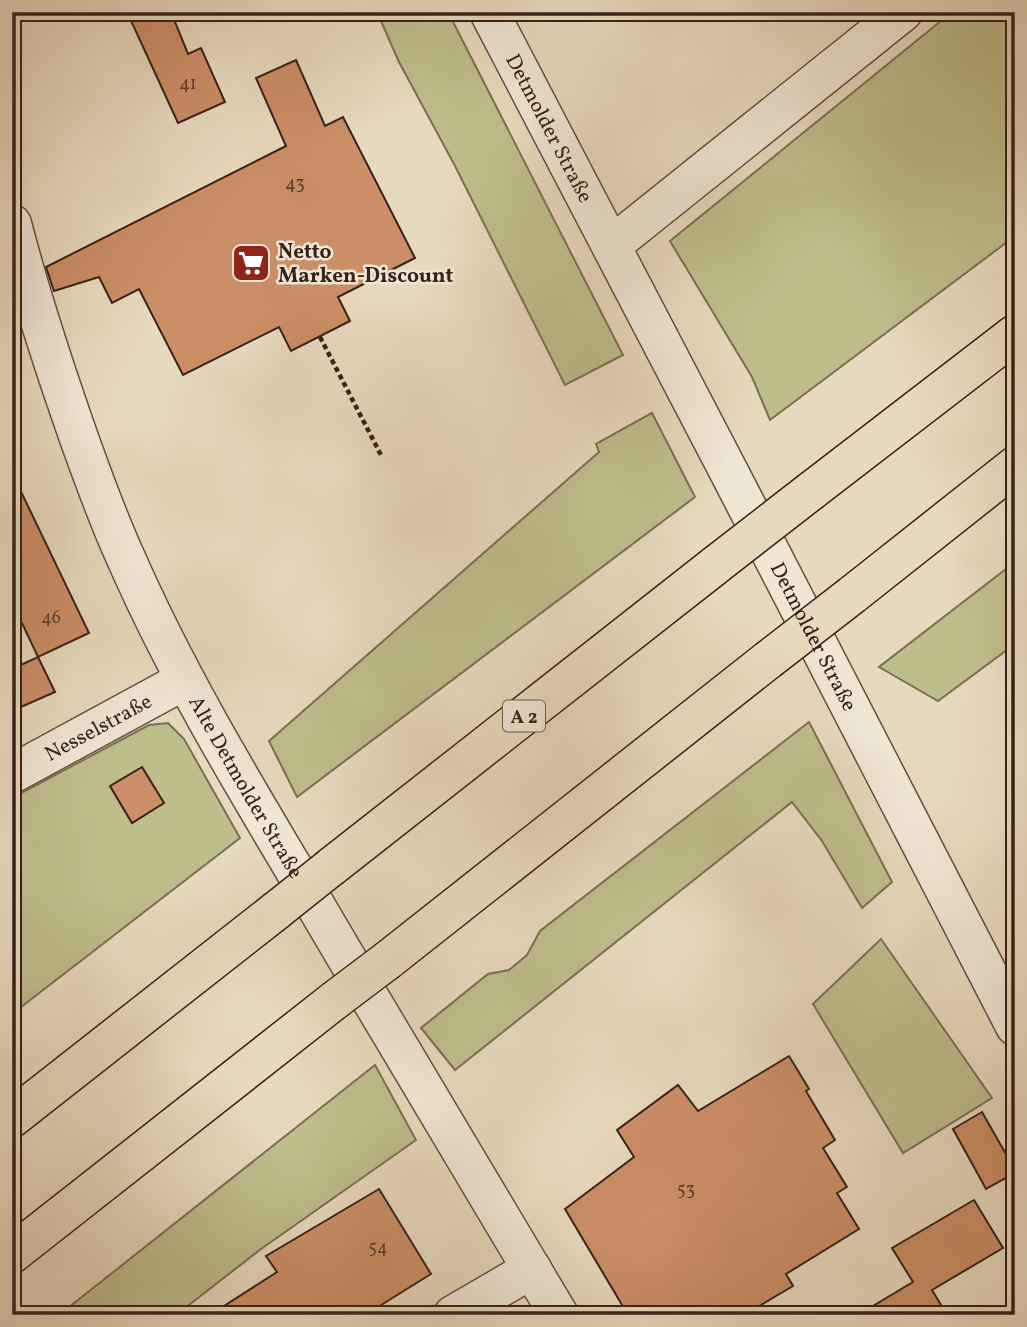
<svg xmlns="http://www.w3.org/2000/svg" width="1027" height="1327" font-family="Vollkorn,serif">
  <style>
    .green { fill: #bebd8c; stroke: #7b6f52; stroke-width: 2 }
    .building { fill: #cb8e67; stroke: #382118; stroke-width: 2 }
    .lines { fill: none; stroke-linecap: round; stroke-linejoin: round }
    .minor-casing { stroke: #644f41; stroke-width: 41 }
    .highway-casing { stroke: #382118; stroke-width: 41 }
    .path { stroke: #382118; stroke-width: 4.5; stroke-dasharray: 5 3.5; stroke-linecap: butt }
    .minor { stroke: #efe6d4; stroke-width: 38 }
    .highway { stroke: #e7d9bd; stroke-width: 38 }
    .highway-bridge-casing { stroke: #382118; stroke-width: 41; stroke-linecap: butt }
    .highway-bridge { stroke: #e7d9bd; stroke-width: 38 }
    .labels { text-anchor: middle; stroke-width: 5; stroke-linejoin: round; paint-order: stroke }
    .number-label { font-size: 18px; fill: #5d3c2c }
    .shield { fill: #efe6d4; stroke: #6f5c50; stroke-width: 2 }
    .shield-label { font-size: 19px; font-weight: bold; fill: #382118 }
    .street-label { font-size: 21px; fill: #382118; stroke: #efe6d4 }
    .poi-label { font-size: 21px; font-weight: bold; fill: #382118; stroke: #efe6d4; text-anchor: start }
  </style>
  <rect width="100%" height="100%" fill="#e7d9bd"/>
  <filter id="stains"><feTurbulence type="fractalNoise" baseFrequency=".00286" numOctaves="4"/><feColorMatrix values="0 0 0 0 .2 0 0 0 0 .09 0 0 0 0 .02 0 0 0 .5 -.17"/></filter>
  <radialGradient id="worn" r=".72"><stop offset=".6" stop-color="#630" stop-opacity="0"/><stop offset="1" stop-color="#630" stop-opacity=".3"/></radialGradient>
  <!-- green -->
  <path class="green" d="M377,12H448L623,355L565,385L454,164L399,62Z
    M952,12H1015V236L770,420L752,377L670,241Z
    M652,413L695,497L297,797L269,741L599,452L596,444Z
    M1015,562V644L938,701L879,667Z
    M809,722L892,882L862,908L822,841L792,802L455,1070L421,1028L488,974L509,970L527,955L540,931Z
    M168,723L184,739L240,838L12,1014V798L149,725Z
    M881,939L992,1098L903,1153L813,1004Z
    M375,1065L416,1140L261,1249L176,1315H59Z"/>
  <!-- building -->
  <path class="building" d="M127,12H171L188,54L201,48L225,102L178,123Z
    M296,60L325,126L343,117L415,258L338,297L350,321L291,351L279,327L183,375L139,289L112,303L99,277L54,291L46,267L286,146L256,78Z
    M12,473L89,633L38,657L12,602Z
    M38,657L55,692L12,711V669Z
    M142,767L164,803L132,823L110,786Z
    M789,1056L809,1089L806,1091L835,1140L823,1148L847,1187L837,1193L859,1229L786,1274L793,1286L744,1315H628L565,1209L634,1157L617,1130L678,1085L698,1111Z
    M982,1112L1015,1170V1173L986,1189L953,1129Z
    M379,1189L431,1274L365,1315H210L277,1272L266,1256Z
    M974,1200L1003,1248L932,1290L947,1315H858L913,1282L892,1248Z"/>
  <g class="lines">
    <defs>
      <g id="minor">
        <path id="s1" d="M489,12L729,472L1015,1026"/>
        <path id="s2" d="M12,224C31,297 55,370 80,441C94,480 108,519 125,556C176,673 242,782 307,891C390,1033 475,1174 559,1315"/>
        <path d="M612,245L903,12"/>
        <path id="s3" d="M12,774L185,680"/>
        <path d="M453,1315L532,1269"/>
      </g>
      <path id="highway" d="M811,491L1015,334
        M852,595L1015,466
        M331,867L717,564
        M388,960L768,660
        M12,1118L277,910
        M12,1254L335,1000"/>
    </defs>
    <!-- minor casing -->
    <use href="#minor" class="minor-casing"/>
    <!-- highway casing -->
    <use href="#highway" class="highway-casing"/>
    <!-- path -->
    <path class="path" d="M320,337L382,457"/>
    <!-- minor -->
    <use href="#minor" class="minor"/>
    <!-- highway -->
    <use href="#highway" class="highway"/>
    <defs>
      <path id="highway-bridge" d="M717,564L811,491
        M768,660L852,595
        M277,910L331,867
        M335,1000L388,960"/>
    </defs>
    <!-- highway-bridge casing -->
    <use href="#highway-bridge" class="highway-bridge-casing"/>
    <!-- highway-bridge -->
    <use href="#highway-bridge" class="highway-bridge"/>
  </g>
  <!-- icons -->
  <defs>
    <symbol id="supermarket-square" viewBox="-11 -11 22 22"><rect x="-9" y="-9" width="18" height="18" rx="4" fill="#8f2418" stroke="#efe6d4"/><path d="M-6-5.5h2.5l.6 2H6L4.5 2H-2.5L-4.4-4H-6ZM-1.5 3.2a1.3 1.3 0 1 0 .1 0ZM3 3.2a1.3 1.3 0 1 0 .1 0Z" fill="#fff"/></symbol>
  </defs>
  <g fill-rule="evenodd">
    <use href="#supermarket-square" x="229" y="241" width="44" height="44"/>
  </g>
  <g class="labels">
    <!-- number labels -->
    <g class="number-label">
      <text x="188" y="89">41</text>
      <text x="295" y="189">43</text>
      <text x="51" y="623">46</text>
      <text x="686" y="1195">53</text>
      <text x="378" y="1253">54</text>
    </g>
    <!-- shield labels -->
    <rect class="shield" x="503" y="700.5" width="42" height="31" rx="5"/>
    <g class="shield-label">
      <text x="524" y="723">A 2</text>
    </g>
    <!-- street labels -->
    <g class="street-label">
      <text dy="7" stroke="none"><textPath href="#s1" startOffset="131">Detmolder Straße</textPath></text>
      <text dy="7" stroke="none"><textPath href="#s1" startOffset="704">Detmolder Straße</textPath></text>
      <text dy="7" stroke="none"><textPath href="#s3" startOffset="98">Nesselstraße</textPath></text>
      <text dy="7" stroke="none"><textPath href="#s2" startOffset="612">Alte Detmolder Straße</textPath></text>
    </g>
    <!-- poi labels -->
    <g class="poi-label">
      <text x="278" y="258">Netto<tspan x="278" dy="24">Marken-Discount</tspan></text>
    </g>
  </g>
  <!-- margin -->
  <rect width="1027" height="1327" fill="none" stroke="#e7d9bd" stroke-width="42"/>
  <rect x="14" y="14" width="999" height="1299" fill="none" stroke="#382118" stroke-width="3.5"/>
  <rect x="21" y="21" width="985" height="1285" fill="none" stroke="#382118" stroke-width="2"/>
  <rect width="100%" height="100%" filter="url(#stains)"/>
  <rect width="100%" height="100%" fill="url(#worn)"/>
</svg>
